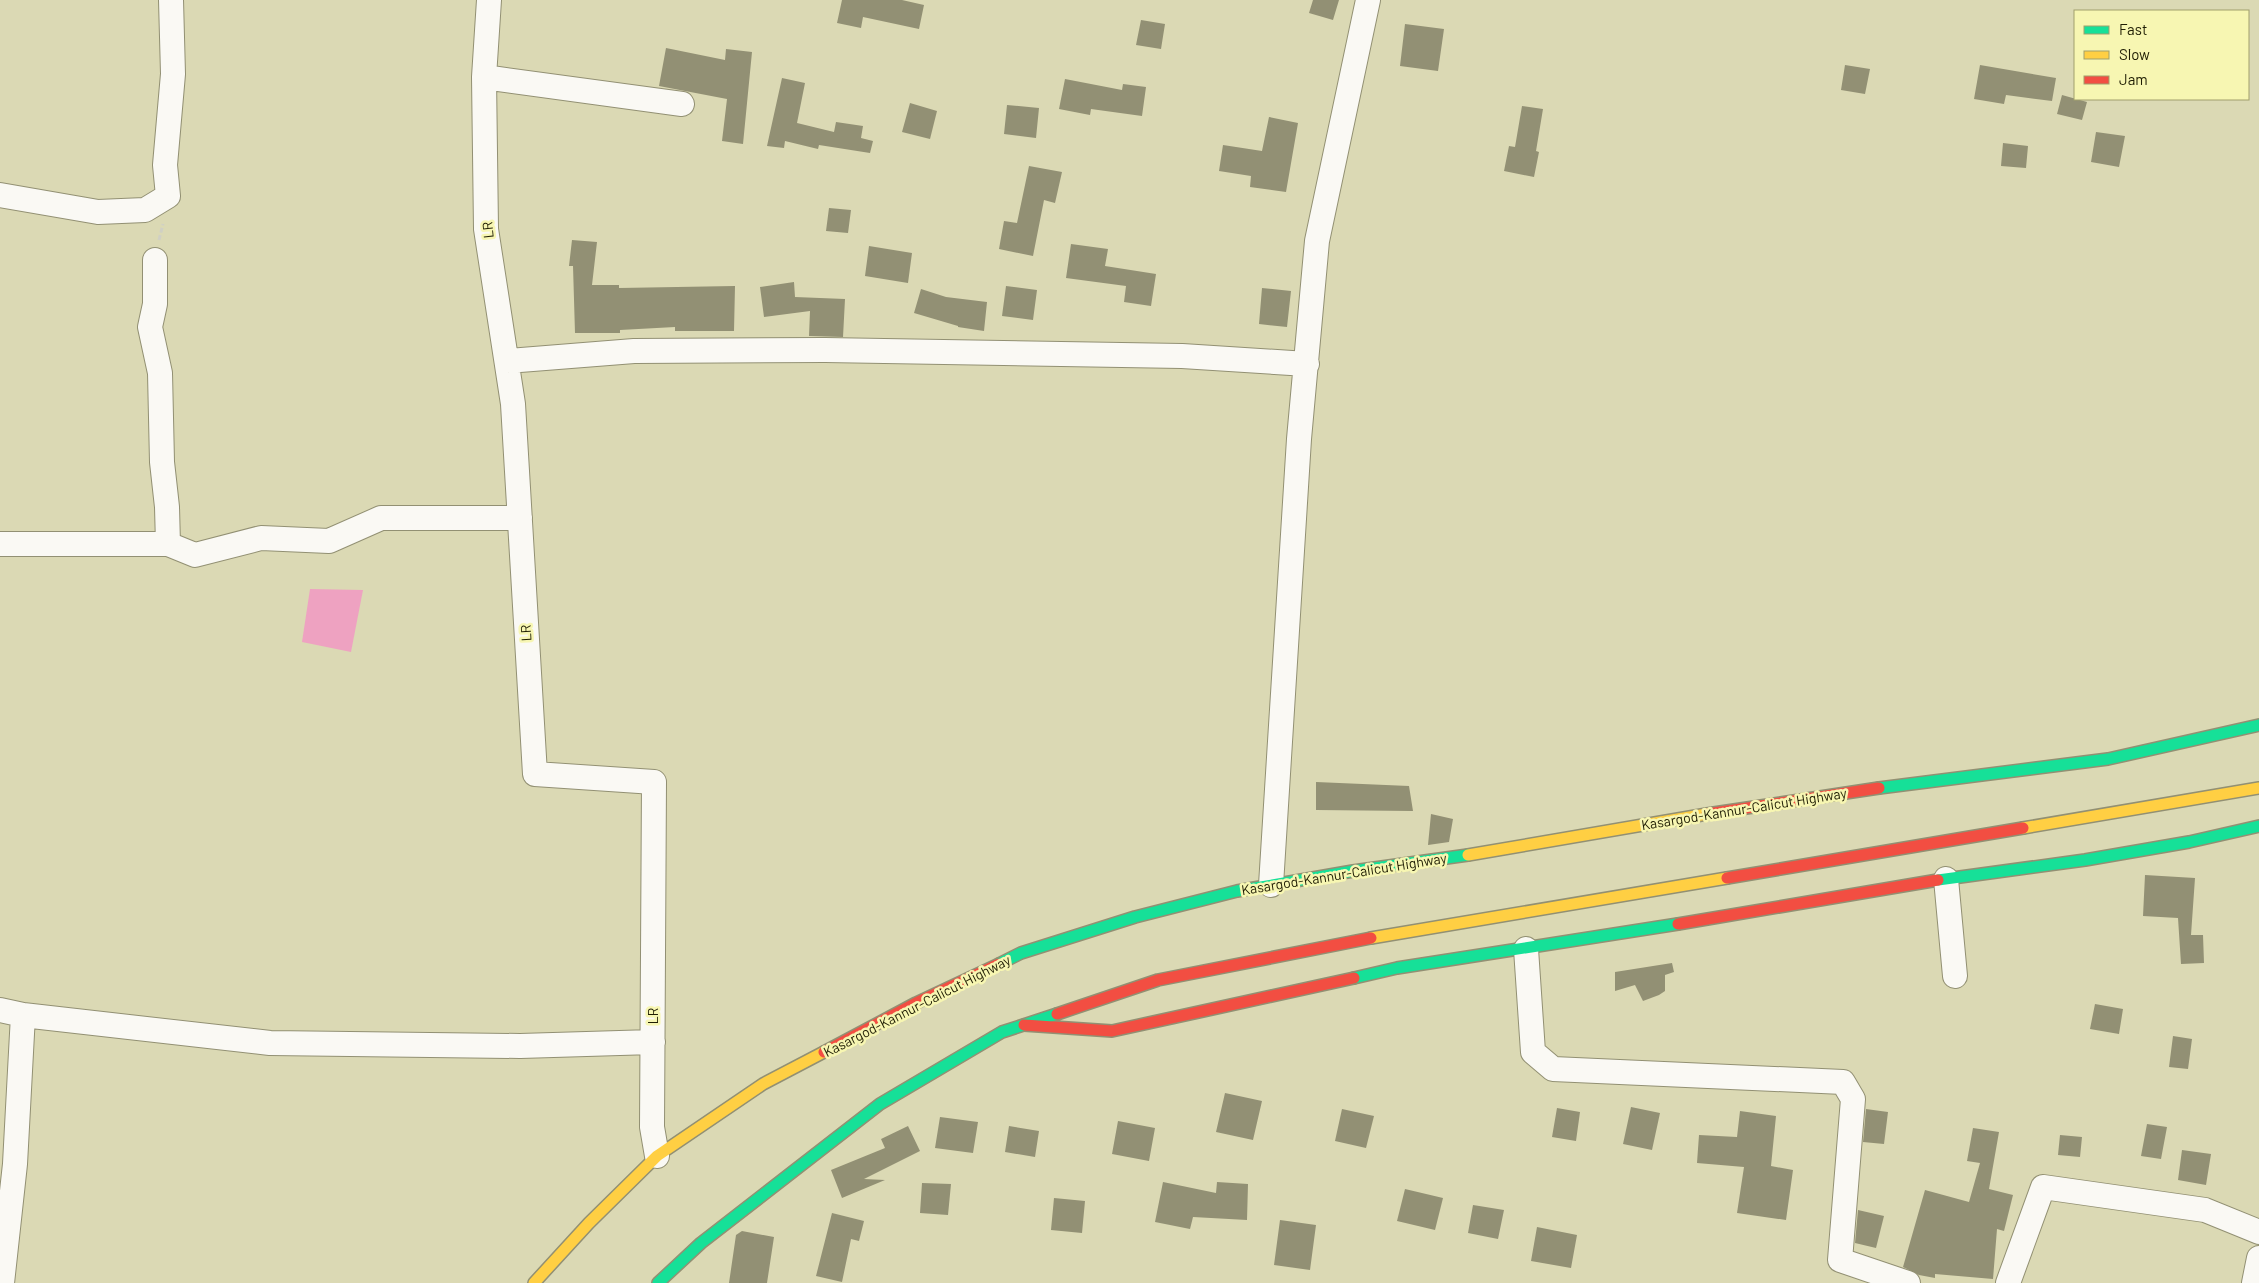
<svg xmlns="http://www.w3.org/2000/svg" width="2259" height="1283" font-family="Barlow,sans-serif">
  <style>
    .water { fill: #eea2c1 }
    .building { fill: #929074 }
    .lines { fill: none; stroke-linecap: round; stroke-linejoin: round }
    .street-casing { stroke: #929073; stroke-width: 26 }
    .fast-casing { stroke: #929073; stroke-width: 14 }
    .slow-casing { stroke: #929073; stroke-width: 14 }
    .jam-casing { stroke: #929073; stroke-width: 14 }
    .path { stroke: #d0d0c4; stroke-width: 3; stroke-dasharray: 5 2.5; stroke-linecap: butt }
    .street { stroke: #faf9f4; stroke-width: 24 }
    .fast { stroke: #16e098; stroke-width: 11 }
    .slow { stroke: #ffcf43; stroke-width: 11 }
    .jam { stroke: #f24e42; stroke-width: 11 }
    .labels { text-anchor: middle; stroke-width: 5; stroke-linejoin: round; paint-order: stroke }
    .street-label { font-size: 14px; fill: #1f1d03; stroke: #f7f6b2 }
  </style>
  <rect width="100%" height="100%" fill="#dbd9b4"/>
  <!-- water -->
  <path class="water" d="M310,589L363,590L351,652L302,642Z"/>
  <!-- building -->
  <path class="building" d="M842,0H902L924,5L919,29L863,17L861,28L837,23Z
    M1313,0H1339L1333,20L1309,13Z
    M1141,20L1165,24L1161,49L1136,45Z
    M1405,24L1444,29L1438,71L1400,66Z
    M666,48L725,60L726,49L752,52L743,144L722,141L727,99L659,86Z
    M1845,65L1870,69L1865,94L1841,90Z
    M1980,65L2056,78L2052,101L2006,95L2004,104L1974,99Z
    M782,78L805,83L797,123L834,132L836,122L863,126L861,138L873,141L870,153L819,145L818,149L785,141L784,148L767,146Z
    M1065,79L1122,90L1123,84L1146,87L1142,116L1091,109L1090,115L1059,109Z
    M2062,95L2087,102L2082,120L2057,114Z
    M910,103L937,111L930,139L902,132Z
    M1007,105L1039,108L1036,138L1004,134Z
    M1522,106L1543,109L1536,151L1539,152L1534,177L1504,171L1509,146L1515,147Z
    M1269,117L1298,123L1286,192L1250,187L1251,176L1219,171L1223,145L1262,151Z
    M2096,132L2125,136L2119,167L2091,162Z
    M2003,143L2028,146L2026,168L2001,166Z
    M1029,166L1062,172L1055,203L1044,200L1033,256L999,249L1004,221L1017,223Z
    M829,208L851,210L848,233L826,231Z
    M572,240L597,242L592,285H619V288L735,286L734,331H675V327L620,330V333H575L573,266H569Z
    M1071,244L1108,249L1105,266L1156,274L1151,306L1124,302L1126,286L1066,278Z
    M869,246L912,253L908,283L865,276Z
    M794,282L795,297L845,299L843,337L809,336L810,311L764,317L760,287Z
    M1006,286L1037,290L1033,320L1002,316Z
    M1262,288L1291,291L1287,327L1259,324Z
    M921,289L946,297L987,302L984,331L958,327V326L914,313Z
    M1316,782L1409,786L1413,811L1316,810Z
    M1431,814L1453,819L1449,842L1428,845Z
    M2145,875L2195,878L2191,935H2203L2204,963L2181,964L2178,918L2143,916Z
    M1672,963L1674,972L1665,975V991L1659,995L1643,1001L1635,985L1615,991V972Z
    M2095,1004L2123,1009L2119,1034L2090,1029Z
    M2173,1036L2192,1039L2188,1069L2169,1067Z
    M1225,1093L1262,1101L1253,1140L1216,1132Z
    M1631,1107L1660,1113L1652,1150L1623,1144Z
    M1557,1108L1580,1112L1576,1141L1552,1137Z
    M1342,1109L1374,1116L1366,1148L1335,1141Z
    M1866,1109L1888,1112L1884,1144L1863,1142Z
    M1740,1111L1776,1116L1771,1166L1793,1170L1786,1220L1737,1213L1744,1167L1697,1163L1699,1135L1737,1137Z
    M940,1117L978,1122L973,1153L935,1148Z
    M1118,1121L1155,1128L1149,1161L1112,1154Z
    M2147,1124L2167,1127L2161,1159L2141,1156Z
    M908,1126L920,1151L864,1179L885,1180L842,1198L831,1170L885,1148L881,1139Z
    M1009,1126L1039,1131L1035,1157L1005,1152Z
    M1973,1128L1999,1132L1989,1189L2013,1195L2004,1231L1997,1229L1993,1279L1935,1274V1278L1919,1275L1903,1267L1925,1190L1969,1202L1980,1163L1967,1161Z
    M2060,1135L2082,1137L2080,1157L2058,1155Z
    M2182,1150L2211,1154L2206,1185L2178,1180Z
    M1163,1182L1216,1193L1217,1182L1248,1184L1247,1220L1193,1217L1190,1229L1155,1222Z
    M922,1183L951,1184L948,1215L920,1213Z
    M1405,1189L1443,1198L1435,1230L1397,1221Z
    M1054,1198L1085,1201L1082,1233L1051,1230Z
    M1473,1205L1504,1210L1498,1239L1468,1233Z
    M1858,1210L1884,1216L1876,1248L1855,1243Z
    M832,1213L864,1221L859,1241L851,1239L842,1282L816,1276Z
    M1280,1220L1316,1225L1310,1270L1274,1265Z
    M1537,1227L1577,1235L1571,1268L1531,1261Z
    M742,1231L774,1237L767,1283H729L736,1235Z"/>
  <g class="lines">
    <defs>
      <path id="street" d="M489,0L484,77L486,229L513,404L535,774L654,782L652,1127L657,1156
        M484,77L682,104
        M0,195L98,212L145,210L168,196L165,165L173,74L171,0
        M155,260V304L150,327L160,373L162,462L167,507L168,544
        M507,361L634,351L825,350L1182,356L1307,364
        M0,544H168L195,555L261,538L329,541L381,518H520
        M1946,879L1955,976
        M1271,885L1299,439L1317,241L1368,0
        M1526,949L1533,1052L1553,1069L1843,1082L1853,1099L1840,1260L1908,1283
        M0,1010L23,1015L270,1043L520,1046L653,1042
        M2,1283L15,1164L23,1015
        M2008,1283L2043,1187L2205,1210L2259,1232
        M2254,1283L2259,1258"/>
      <path id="fast" d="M1879,788L2108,759L2259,725
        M1938,880L2085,860L2189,842L2259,826
        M999,964L1021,953L1135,917L1237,891L1353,871L1468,855
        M1354,978L1397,968L1678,924
        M658,1283L701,1243L880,1104L1002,1032L1057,1014"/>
      <path id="slow" d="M2023,828L2259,788
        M1468,855L1707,814
        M1371,938L1727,878
        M534,1283L589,1223L657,1156L763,1084L824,1052"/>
      <path id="jam" d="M1707,814L1879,788
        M1727,878L2023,828
        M1678,924L1938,880
        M1057,1014L1158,980L1371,938
        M1024,1025L1112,1031L1354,978
        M824,1052L916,1003L999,964"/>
    </defs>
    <!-- street casing -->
    <use href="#street" class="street-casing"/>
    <!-- fast casing -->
    <use href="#fast" class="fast-casing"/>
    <!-- slow casing -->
    <use href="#slow" class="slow-casing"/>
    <!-- jam casing -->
    <use href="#jam" class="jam-casing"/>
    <!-- path -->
    <path class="path" d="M159,240L163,224"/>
    <!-- street -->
    <use href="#street" class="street"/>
    <!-- fast -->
    <use href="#fast" class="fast"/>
    <!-- slow -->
    <use href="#slow" class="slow"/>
    <!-- jam -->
    <use href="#jam" class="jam"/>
  </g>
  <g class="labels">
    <!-- street labels -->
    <g class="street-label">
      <text transform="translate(488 230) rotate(-96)" y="5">LR</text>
      <text transform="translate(526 633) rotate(-93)" y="5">LR</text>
      <text transform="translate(1744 809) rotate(-9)" y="5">Kasargod-Kannur-Calicut Highway</text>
      <text transform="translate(1344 874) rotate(-9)" y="5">Kasargod-Kannur-Calicut Highway</text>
      <text transform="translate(917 1006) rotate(-27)" y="5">Kasargod-Kannur-Calicut Highway</text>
      <text transform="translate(653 1016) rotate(-90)" y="5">LR</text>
    </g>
  </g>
  <!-- legend -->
  <rect x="2074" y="10" width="175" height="90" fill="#f7f6b2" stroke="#a19f6c"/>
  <rect x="2084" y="26" width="25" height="8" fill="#16e098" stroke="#a19f6c"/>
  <text x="2119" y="35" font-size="15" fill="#1f1d03">Fast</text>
  <rect x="2084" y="51" width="25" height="8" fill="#ffcf43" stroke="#a19f6c"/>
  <text x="2119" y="60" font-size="15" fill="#1f1d03">Slow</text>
  <rect x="2084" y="76" width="25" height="8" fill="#f24e42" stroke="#a19f6c"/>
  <text x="2119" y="85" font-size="15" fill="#1f1d03">Jam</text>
</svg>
